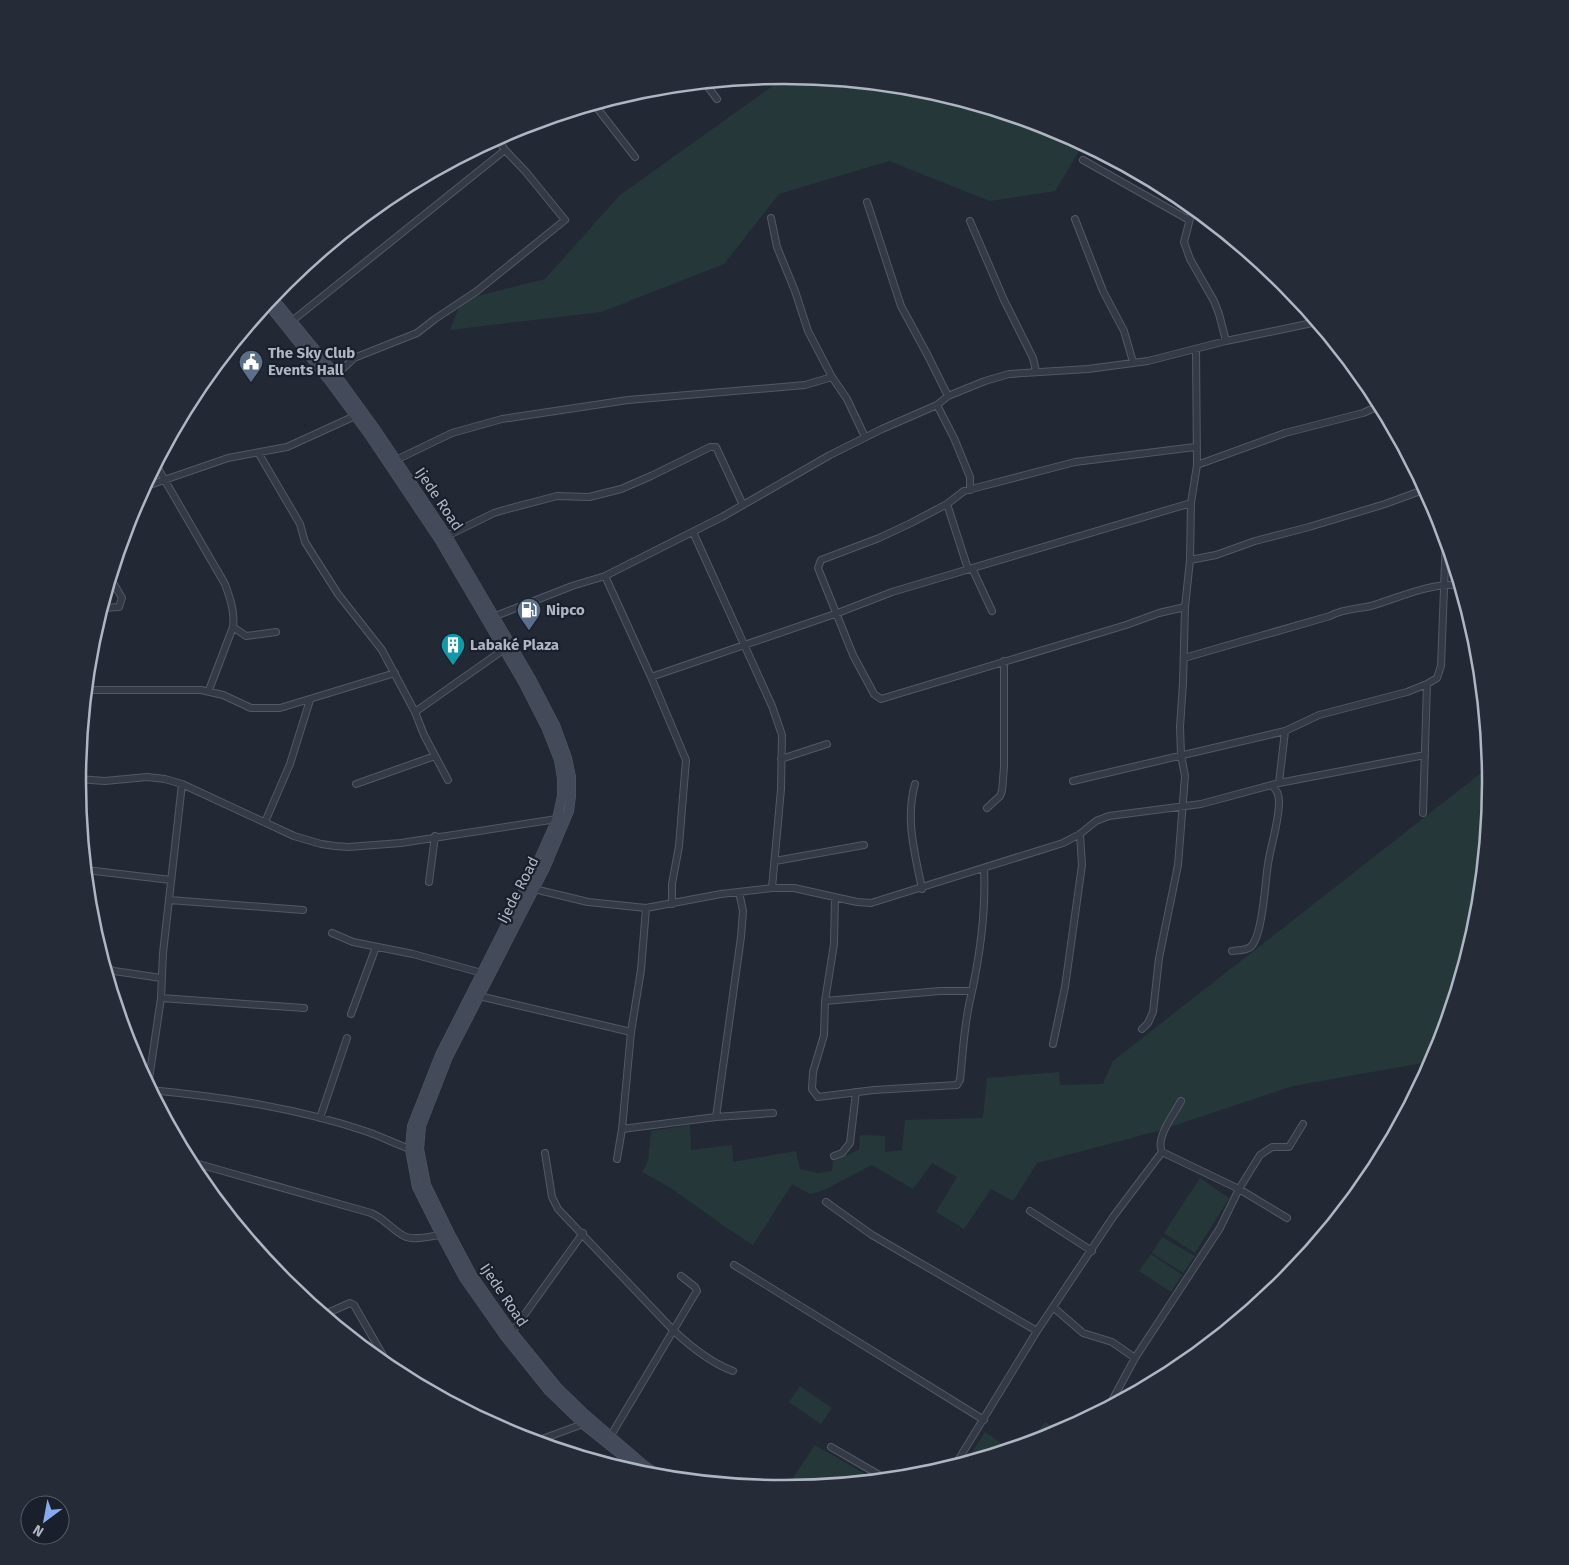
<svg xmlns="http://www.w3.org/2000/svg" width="1569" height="1565" font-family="'Fira Sans',sans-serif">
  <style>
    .green { fill: #263739 }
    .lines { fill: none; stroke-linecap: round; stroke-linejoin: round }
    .minor-casing { stroke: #525964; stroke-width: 8 }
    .secondary-casing { stroke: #525964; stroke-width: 10 }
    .minor { stroke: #353b46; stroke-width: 6 }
    .secondary { stroke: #434a59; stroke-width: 9 }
    .labels { text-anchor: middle; stroke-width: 4.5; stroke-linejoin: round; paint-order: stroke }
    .poi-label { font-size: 15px; font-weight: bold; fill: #afb6c3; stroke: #1a202b; text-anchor: start }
    .street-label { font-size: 15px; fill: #afb6c3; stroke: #1a202b }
    .rim { fill: none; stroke: #afb6c3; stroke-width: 2.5 }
  </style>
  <rect width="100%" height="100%" fill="#222935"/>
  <!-- green -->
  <path class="green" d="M788,75L923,89L1056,129L1128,168L1081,148L1055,191L990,201L889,161L779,194L724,264L601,312L450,330L462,300L545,279L620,195Z
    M1490,766L1492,783L1478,921L1438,1054L1434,1061L1293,1086L1158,1131L1037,1163L1013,1201L991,1189L964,1229L936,1212L957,1177L932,1163L913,1189L872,1165L824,1190L810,1194L792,1184L753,1245L724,1226L671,1188L642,1172L648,1161L651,1131L690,1125L691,1150L732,1145L733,1162L796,1151L800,1169L818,1173L832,1171L833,1161L859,1150L860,1135L885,1136V1152L902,1150L905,1120L983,1118L987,1078L1059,1072L1060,1085L1103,1084L1113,1061Z
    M1200,1178L1229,1198L1195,1253L1164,1233Z
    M1162,1237L1195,1256L1183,1273L1152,1253Z
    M1151,1254L1182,1275L1171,1292L1139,1271Z
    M800,1386L832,1408L821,1424L789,1402Z
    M1045,1422L1062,1432L1055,1436L1028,1444Z
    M985,1432L1011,1450L965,1463Z
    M815,1445L877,1481L785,1490Z"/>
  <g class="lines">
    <defs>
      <path id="minor" d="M705,83L717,99
        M594,104L635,157
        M1083,160L1189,220
        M867,202L901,306L927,354L948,396
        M1193,207L1184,242L1190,259L1214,301L1219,314L1226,341
        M771,218L777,247L795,291L808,331L832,377L847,399L865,437
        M1075,219L1103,291L1124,331L1133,362
        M970,221L1004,300L1033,358L1036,371
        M292,321L505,150
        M336,375L354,358L417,333L435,319L477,291L565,220L526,172L505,150L497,138
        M937,405L954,438L970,477V490
        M259,454L300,524L305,542L338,594L382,650L415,712L424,735L448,780
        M396,460L452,433L502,419L628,400L805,385L832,377
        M156,465L225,584C230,598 235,612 233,627L209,690
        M1197,465L1285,433L1363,413L1381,405
        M144,487L228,458L287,447L355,416
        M947,504L968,569
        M693,532L772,706L782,735L781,789L772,888
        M447,536L494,513L504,510L557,496L589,497L621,489L651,476L710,447H716L743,505
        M1190,560L1216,555L1255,541L1309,527L1385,504L1426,489
        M972,568L992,611
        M605,576L651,677L686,760L679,846L672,884V904
        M1185,607L1159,613L1126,625L881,699L874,694L853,655L818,568L821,560L879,538L911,523L947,504L964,491L1075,462L1195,447
        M102,608L119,607L122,598L111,579
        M493,617L572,586L605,576L722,517L830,455L882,429L937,405L948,396L985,381L1009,374L1088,369L1148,361L1226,341L1317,322
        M233,627L246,636L276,632
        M1184,658L1330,616C1342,609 1357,609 1371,606C1401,597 1429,583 1460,585
        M651,677L835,614L892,592L1191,503
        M86,690H201L223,695L251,708H280L395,673
        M415,712L503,650
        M781,759L827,744
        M77,779L105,781L147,777L165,779L182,784L294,836L321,844L335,846L348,847L401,843L557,819
        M1073,781L1285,731L1319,715L1407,692L1427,684L1437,678L1441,666L1446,537
        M1279,783L1285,731
        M356,784L435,756
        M915,784C905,819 915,854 922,889
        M987,808L1000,796L1002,791L1004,767V661
        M1423,813L1427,684
        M265,822L290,764L310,700
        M775,861L864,845
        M86,870L171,880
        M429,882L435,836
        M534,889L588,902L646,908L641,970L631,1032L622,1129L617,1159
        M835,897L834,944L825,1001L824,1035L813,1072L812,1089L818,1097L874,1090L957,1085L960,1080C963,1053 964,1023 971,996C980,955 986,911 984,869
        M169,900L303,910
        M646,908L721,894L772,888H794L857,902L871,903L1063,843L1080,834L1096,821L1109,816L1201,804L1279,783L1425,755
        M332,933L353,942L413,954L482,973
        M1232,951C1239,950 1249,951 1253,944C1263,929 1265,883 1268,864C1271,844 1279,822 1279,802C1279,794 1277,791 1272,785
        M104,966L114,971L161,978
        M479,996L631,1032
        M161,998L304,1008
        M825,1001L940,991H972
        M351,1014L376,947
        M1142,1029L1148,1023L1153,1012L1159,958L1178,865L1185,776L1181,755L1180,727L1183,683L1185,607L1190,560L1191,503L1197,465L1196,350
        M1053,1044L1065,987L1082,865L1080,834
        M148,1086L161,998L163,953L182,784
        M150,1090C223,1097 298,1108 368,1132C382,1137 396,1144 410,1149
        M1181,1101C1174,1114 1155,1138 1162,1152L1239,1189L1287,1218
        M716,1117L741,937L743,911L739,892
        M320,1118L347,1038
        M622,1129L716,1117L773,1113
        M545,1153L552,1197L558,1209L673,1330C690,1346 711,1363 733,1371
        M834,1156L842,1153L850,1143L856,1092
        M188,1161L371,1213C384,1218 392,1230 404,1236C414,1241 430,1236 441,1235
        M826,1202L872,1235L1037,1331
        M1030,1211L1092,1251
        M734,1265L984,1420
        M1053,1307L1083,1333L1112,1342L1135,1358
        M323,1315L350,1303L354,1305L392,1371
        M512,1332L583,1233
        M1108,1408L1135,1358L1220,1228L1239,1189L1260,1155L1272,1147H1289L1303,1124
        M610,1437L695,1294L697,1291L695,1287L681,1276
        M534,1442L583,1424
        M831,1447L888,1480
        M954,1467L1037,1331L1113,1217L1162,1152"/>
      <path id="secondary" d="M272,297L336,375L376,430L447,536L531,679L555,725L567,758L571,777V796L569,811L545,868L448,1057L421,1126L419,1149L426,1185L449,1232L472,1275L512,1332L557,1387L586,1415L645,1466L663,1478
        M267,303L328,379L368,433L439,539L523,682L546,727L559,760L562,778V796L557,819L536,866L440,1055L412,1126L410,1149L417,1187L441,1235L464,1278L504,1335L549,1391L583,1424L648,1476"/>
    </defs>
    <!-- minor casing -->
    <use href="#minor" class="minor-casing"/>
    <!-- secondary casing -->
    <use href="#secondary" class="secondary-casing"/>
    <!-- minor -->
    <use href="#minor" class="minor"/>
    <!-- secondary -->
    <use href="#secondary" class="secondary"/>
  </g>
  <!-- icons -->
  <defs>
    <symbol id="civic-pin" viewBox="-11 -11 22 30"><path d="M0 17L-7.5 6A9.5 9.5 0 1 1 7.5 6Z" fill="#5c6f8a" stroke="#1a202b"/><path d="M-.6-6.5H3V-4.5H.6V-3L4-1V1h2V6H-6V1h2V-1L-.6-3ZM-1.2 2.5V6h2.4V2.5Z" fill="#fff"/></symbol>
    <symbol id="fuel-pin" viewBox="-11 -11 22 30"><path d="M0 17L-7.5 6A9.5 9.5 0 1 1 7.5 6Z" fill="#5c6f8a" stroke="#1a202b"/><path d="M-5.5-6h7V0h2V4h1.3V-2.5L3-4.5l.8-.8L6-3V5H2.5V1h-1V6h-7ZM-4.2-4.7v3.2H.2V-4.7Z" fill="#fff"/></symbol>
    <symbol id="building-pin" viewBox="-11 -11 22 30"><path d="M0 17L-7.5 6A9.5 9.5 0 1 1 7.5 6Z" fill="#0f9aa8" stroke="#1a202b"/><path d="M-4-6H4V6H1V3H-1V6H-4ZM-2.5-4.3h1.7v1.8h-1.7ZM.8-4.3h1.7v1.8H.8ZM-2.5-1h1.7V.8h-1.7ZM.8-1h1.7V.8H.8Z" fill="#fff"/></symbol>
  </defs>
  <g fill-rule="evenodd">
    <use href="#civic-pin" x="237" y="348" width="28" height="38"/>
    <use href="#fuel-pin" x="515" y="596" width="28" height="38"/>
    <use href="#building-pin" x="439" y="631" width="28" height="38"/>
  </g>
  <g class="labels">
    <!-- poi labels -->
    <g class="poi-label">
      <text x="268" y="358">The Sky Club<tspan x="268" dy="17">Events Hall</tspan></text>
      <text x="546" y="615">Nipco</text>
      <text x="470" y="650">Labaké Plaza</text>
    </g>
    <!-- street labels -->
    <g class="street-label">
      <text transform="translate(439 499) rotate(56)" y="5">Ijede Road</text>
      <text transform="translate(518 890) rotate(-63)" y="5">Ijede Road</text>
      <text transform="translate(504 1295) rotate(56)" y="5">Ijede Road</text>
    </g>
  </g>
  <!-- crop -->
  <path d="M0 0H1569V1565H0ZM86 782a698 698 0 1 1 1396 0a698 698 0 1 1-1396 0Z" fill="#262c37" fill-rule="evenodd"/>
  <path class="rim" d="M86 782a698 698 0 1 1 1396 0a698 698 0 1 1-1396 0Z"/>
  <!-- north arrow -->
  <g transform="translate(45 1520) rotate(212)"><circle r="24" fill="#1a202b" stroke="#565c68"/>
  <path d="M0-4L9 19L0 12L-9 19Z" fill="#88a9ef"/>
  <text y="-8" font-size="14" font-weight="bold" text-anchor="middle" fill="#afb6c3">N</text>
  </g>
</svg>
